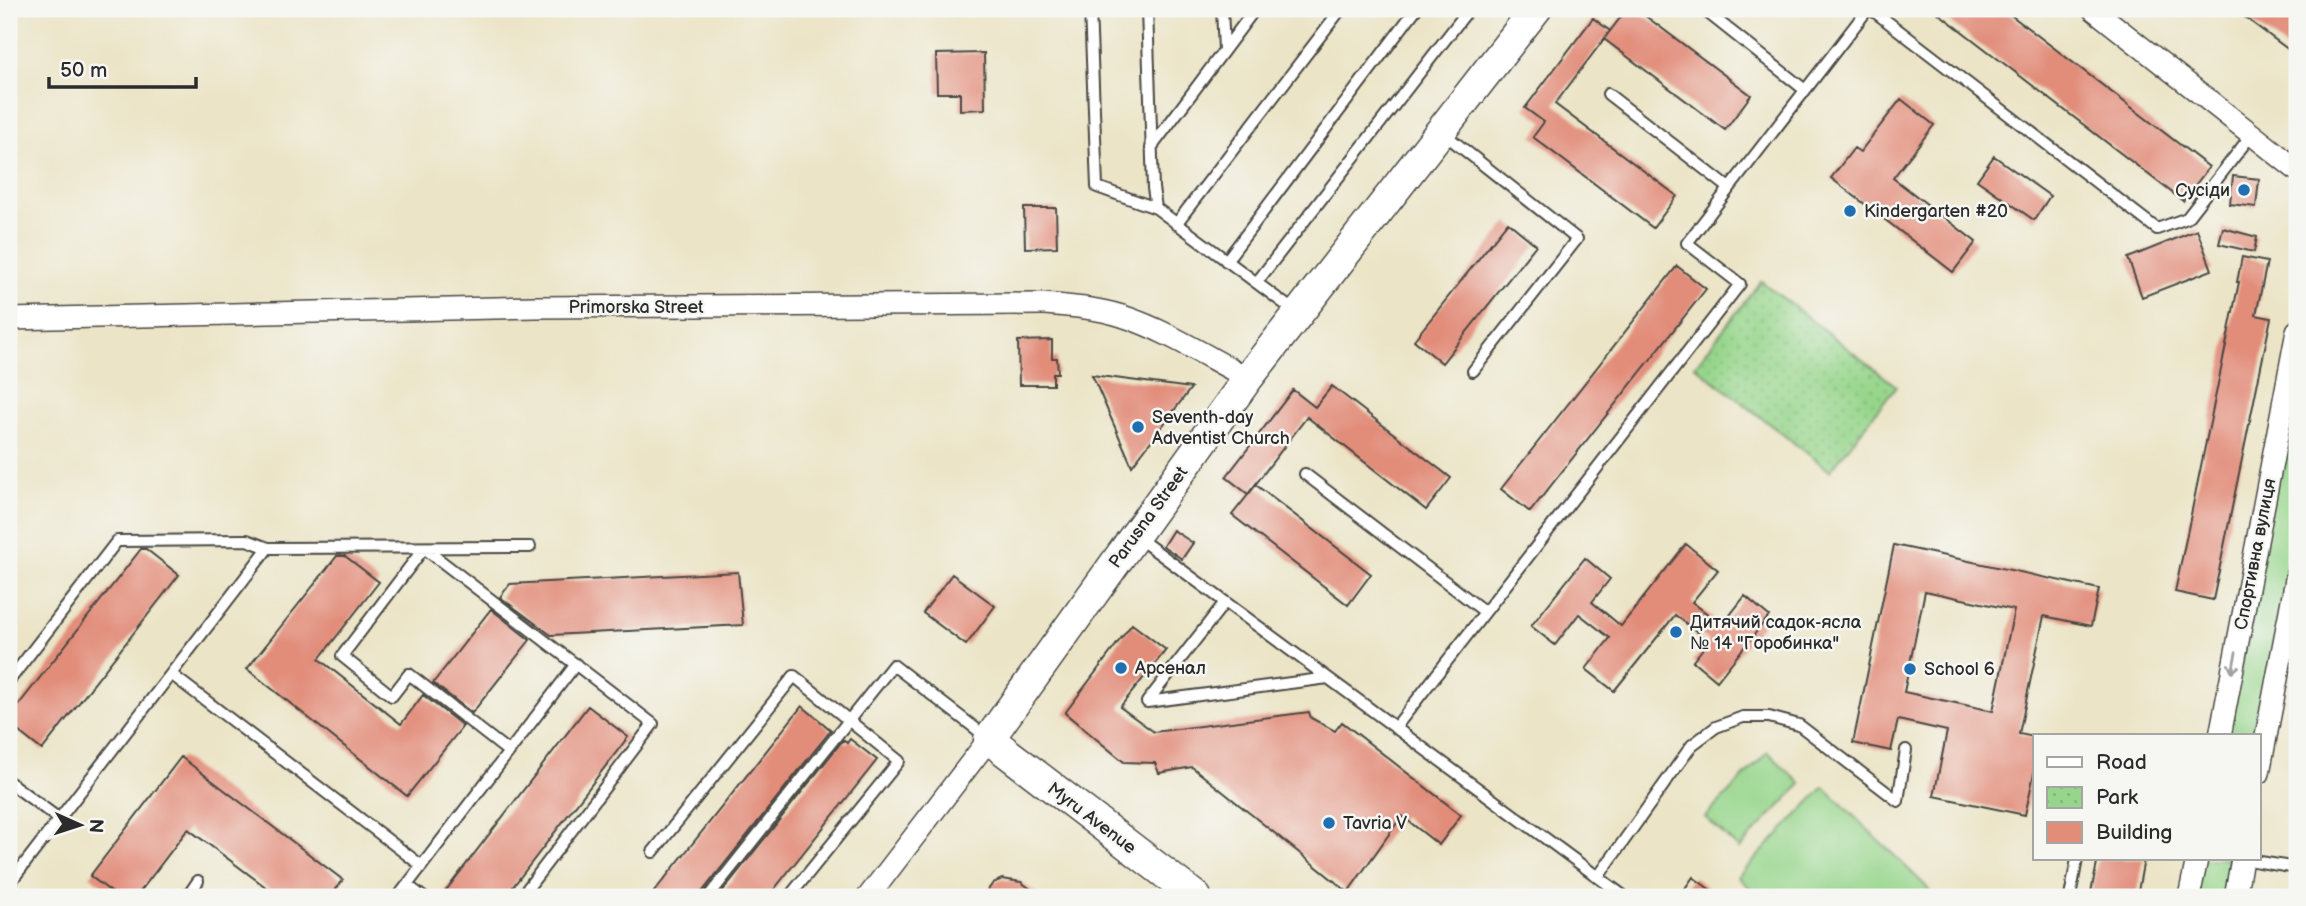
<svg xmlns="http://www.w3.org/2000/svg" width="2306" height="906" font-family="'Balsamiq Sans',sans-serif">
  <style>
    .grass { fill: #96d58b; stroke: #60805b; stroke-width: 2 }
    .park { fill: url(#park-dots); stroke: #60805b; stroke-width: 2 }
    .building { fill: #e28d7a; fill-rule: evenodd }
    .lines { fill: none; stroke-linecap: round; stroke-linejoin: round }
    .lane-casing { stroke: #484742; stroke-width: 14 }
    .street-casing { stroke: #484742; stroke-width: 24 }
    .secondary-casing { stroke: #484742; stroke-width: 33 }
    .lane { stroke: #fff; stroke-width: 10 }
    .street { stroke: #fff; stroke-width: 21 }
    .secondary { stroke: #fff; stroke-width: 30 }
    .oneway { stroke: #a0a0a0 }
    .poi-dot { fill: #1f6fb2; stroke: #f6f6f2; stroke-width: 2.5 }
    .labels { text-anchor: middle; stroke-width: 5; stroke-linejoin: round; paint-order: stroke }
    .poi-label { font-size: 18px; fill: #2b2b2b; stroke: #f6f6f2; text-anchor: start }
    .street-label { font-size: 18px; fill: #2b2b2b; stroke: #f6f6f2 }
  </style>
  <defs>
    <pattern id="park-dots" width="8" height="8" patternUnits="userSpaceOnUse" patternTransform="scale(1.75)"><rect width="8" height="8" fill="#96d58b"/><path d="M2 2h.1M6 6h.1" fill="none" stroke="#81b778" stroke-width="1.8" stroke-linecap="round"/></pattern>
  </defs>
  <rect width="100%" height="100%" fill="#f6f6f2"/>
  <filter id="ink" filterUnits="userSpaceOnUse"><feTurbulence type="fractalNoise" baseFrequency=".0143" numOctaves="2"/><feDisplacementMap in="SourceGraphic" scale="14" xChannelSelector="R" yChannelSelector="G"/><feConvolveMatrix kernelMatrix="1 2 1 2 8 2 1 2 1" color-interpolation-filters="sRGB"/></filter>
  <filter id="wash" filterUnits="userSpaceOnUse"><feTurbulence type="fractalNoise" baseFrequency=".00686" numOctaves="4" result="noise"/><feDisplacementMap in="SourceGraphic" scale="28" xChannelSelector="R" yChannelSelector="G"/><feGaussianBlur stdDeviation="1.57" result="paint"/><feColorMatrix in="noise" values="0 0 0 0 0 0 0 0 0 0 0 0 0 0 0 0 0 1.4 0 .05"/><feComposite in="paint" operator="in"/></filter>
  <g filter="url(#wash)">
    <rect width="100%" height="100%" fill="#ebe4c6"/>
    <!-- grass -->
    <path class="grass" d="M2297,363V534L2258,736H2226Z
      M1768,752L1801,784L1739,849L1705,817Z
      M1824,787L1937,897H1759L1738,877Z
      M2202,859H2235L2227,897H2195Z"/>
    <!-- park -->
    <path class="park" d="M1761,281L1896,386L1830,471L1695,366Z"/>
    <g id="blocks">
      <!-- building -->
      <path class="building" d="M1627,9H1636L1751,95L1725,130L1604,39Z
        M1933,9H2003L2209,167L2183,201Z
        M2234,9H2297V56Z
        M1593,18L1610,31L1555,104L1677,196L1653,228L1533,137L1544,122L1525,108Z
        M984,53L985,109L960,110V93H937L936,54Z
        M1901,99L1934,125L1893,178L1976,242L1953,272L1831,178L1854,148L1860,152Z
        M1994,156L2050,196L2034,220L1977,180Z
        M2233,176L2259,179L2256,207L2230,204Z
        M1024,208H1056L1057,247L1025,248Z
        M1508,222L1536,245L1442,363L1414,340Z
        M2223,228L2257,237L2254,252L2219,244Z
        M2197,230L2212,270L2142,297L2128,258Z
        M2242,257L2267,262L2256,315L2271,318L2213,600L2175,592L2239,282H2237Z
        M1677,266L1706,289L1530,512L1501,489Z
        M1052,340V358H1057L1058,373H1053V385H1019L1018,341Z
        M1092,375L1191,388L1132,466Z
        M1332,386L1451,478L1426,510L1307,417L1248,494L1226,477L1293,390L1315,407Z
        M1256,485L1371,574L1348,605L1232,515Z
        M1173,530L1193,543L1182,559L1163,546Z
        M1686,544L1718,570L1692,602L1722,625L1745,596L1769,616L1717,681L1693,661L1709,641L1675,615L1614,691L1586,669L1610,638L1579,614L1555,645L1531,626L1585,558L1610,579L1592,602L1621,626Z
        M1894,545L2099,589L2091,626L2044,616L2019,734L2035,737V769L2025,815L1934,796L1947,731L1898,720L1891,751L1853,743ZM1925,591L2014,610L1993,711L1904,692Z
        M141,549H146L179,575L42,750L9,724V717Z
        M337,556H345L379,582L319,659L401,724L423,695L463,726L407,796L247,669Z
        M738,572L743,625L551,635L500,597L510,584Z
        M952,574L995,606L966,645L923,613Z
        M491,609L530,640L472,713L433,683Z
        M1132,624L1166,650L1120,707L1154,732L1309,712L1311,718L1335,731L1342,722L1461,815L1439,845L1402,816L1348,892L1192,767L1159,773L1155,763L1124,762L1065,713Z
        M588,706L628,737L505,897H441Z
        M802,706L831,730L702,892L700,897H650Z
        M850,739L877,760L768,897H718L843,740L847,743Z
        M181,757L343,880L330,897H279L188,829L136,897H118L90,876Z
        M2098,859H2144L2137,897H2090Z
        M1693,877L1720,897H1679Z
        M1002,879L1021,882L1041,897H983L993,883Z"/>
    </g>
  </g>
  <g filter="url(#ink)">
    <use href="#blocks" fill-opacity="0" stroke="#484742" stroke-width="2"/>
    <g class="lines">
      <defs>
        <path id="lane" d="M1090,9L1097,187L1156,208
          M1147,9L1153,188L1156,208L1297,313
          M1222,9L1224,50
          M1703,9L1805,90
          M1871,9L2157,229L2187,218L2252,134
          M1608,94L1729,188
          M1443,133L1577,239L1473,371
          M1151,148L1255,9
          M1176,224L1341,9
          M1226,261L1416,9
          M1257,282L1469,9
          M1305,474L1485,612
          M1137,537L1625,897
          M1225,602L1147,702L1328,678
          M171,674L422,866
          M9,681L117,541L247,540L268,548L530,547
          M1395,728L1740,284L1687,243L1868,9
          M509,752L409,674L392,696L342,656L424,548L653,724L521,897
          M9,782L59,819
          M653,852L794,676L899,761L789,897
          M2242,859L2297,868
          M1598,877L1692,745L1716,727L1743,717H1769L1799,725L1898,801L1906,750
          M9,884L268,548
          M407,885L423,897
          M9,893L15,897
          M187,897L198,881
          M398,897L576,664
          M708,897L893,665L988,738
          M2070,897L2077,859"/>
        <path id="street" d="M2093,9L2297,170
          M9,319L535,307L1043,304C1069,306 1097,308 1122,316C1166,330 1207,357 1248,378
          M2220,736L2297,331
          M2259,773L2297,574
          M868,897L989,739
          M2189,897L2197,859
          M2235,897L2242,859"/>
        <path id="secondary" d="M1196,897L989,739L1248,378L1536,9"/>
      </defs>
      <!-- lane casing -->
      <use href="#lane" class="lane-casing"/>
      <!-- street casing -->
      <use href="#street" class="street-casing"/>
      <!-- secondary casing -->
      <use href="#secondary" class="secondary-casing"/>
      <!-- lane -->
      <use href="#lane" class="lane"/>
      <!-- street -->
      <use href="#street" class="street"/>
      <!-- secondary -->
      <use href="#secondary" class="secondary"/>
    </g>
    <!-- one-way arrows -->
    <defs><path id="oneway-shaft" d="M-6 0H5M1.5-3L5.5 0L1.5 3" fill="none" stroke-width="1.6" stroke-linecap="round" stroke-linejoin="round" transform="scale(1.75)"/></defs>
    <use class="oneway" href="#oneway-shaft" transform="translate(2234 663) rotate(101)"/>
  </g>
  <!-- markers -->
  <g class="poi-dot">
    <circle cx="2244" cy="190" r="7"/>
    <circle cx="1850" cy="211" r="7"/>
    <circle cx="1138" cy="427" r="7"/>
    <circle cx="1676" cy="632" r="7"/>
    <circle cx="1121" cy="668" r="7"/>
    <circle cx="1910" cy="669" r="7"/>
    <circle cx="1329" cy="823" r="7"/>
  </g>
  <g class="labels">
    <!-- poi labels -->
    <g class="poi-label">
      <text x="2230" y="196" text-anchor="end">Сусіди</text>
      <text x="1864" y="217">Kindergarten #20</text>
      <text x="1152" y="423">Seventh-day<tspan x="1152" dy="21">Adventist Church</tspan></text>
      <text x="1690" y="628">Дитячий садок-ясла<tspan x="1690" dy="21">№ 14 "Горобинка"</tspan></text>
      <text x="1135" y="674">Арсенал</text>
      <text x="1924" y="675">School 6</text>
      <text x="1343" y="829">Tavria V</text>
    </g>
    <!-- street labels -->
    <g class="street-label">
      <text x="636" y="313">Primorska Street</text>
      <text transform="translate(1148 517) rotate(-54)" y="6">Parusna Street</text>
      <text transform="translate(2255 554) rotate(-79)" y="6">Спортивна вулиця</text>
      <text transform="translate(1092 818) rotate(37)" y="6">Myru Avenue</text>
    </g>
  </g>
  <!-- margin -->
  <rect width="2306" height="906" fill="none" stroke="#f6f6f2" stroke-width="35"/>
  <!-- legend -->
  <rect x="2033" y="734" width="228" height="126" fill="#f6f6f2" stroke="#a5a5a2" stroke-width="2"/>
  <rect x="2047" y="757" width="35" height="10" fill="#ffffff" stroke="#a5a5a2" stroke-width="2"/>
  <text x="2096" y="769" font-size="21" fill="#2b2b2b">Road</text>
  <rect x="2047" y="787" width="35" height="21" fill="url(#park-dots)" stroke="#a5a5a2" stroke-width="2"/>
  <text x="2096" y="804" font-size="21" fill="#2b2b2b">Park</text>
  <rect x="2047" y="822" width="35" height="21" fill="#e28d7a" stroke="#a5a5a2" stroke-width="2"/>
  <text x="2096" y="839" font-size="21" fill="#2b2b2b">Building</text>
  <!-- north arrow -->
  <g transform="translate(80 825) rotate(93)" stroke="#f6f6f2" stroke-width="5" paint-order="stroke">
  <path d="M0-5L12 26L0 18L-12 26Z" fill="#2b2b2b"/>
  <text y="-10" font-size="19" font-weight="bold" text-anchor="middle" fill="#2b2b2b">N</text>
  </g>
  <!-- scale -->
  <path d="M49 77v10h147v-10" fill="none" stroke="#2b2b2b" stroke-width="3.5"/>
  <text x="60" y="77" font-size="21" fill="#2b2b2b" stroke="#f6f6f2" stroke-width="5" paint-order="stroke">50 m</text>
</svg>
